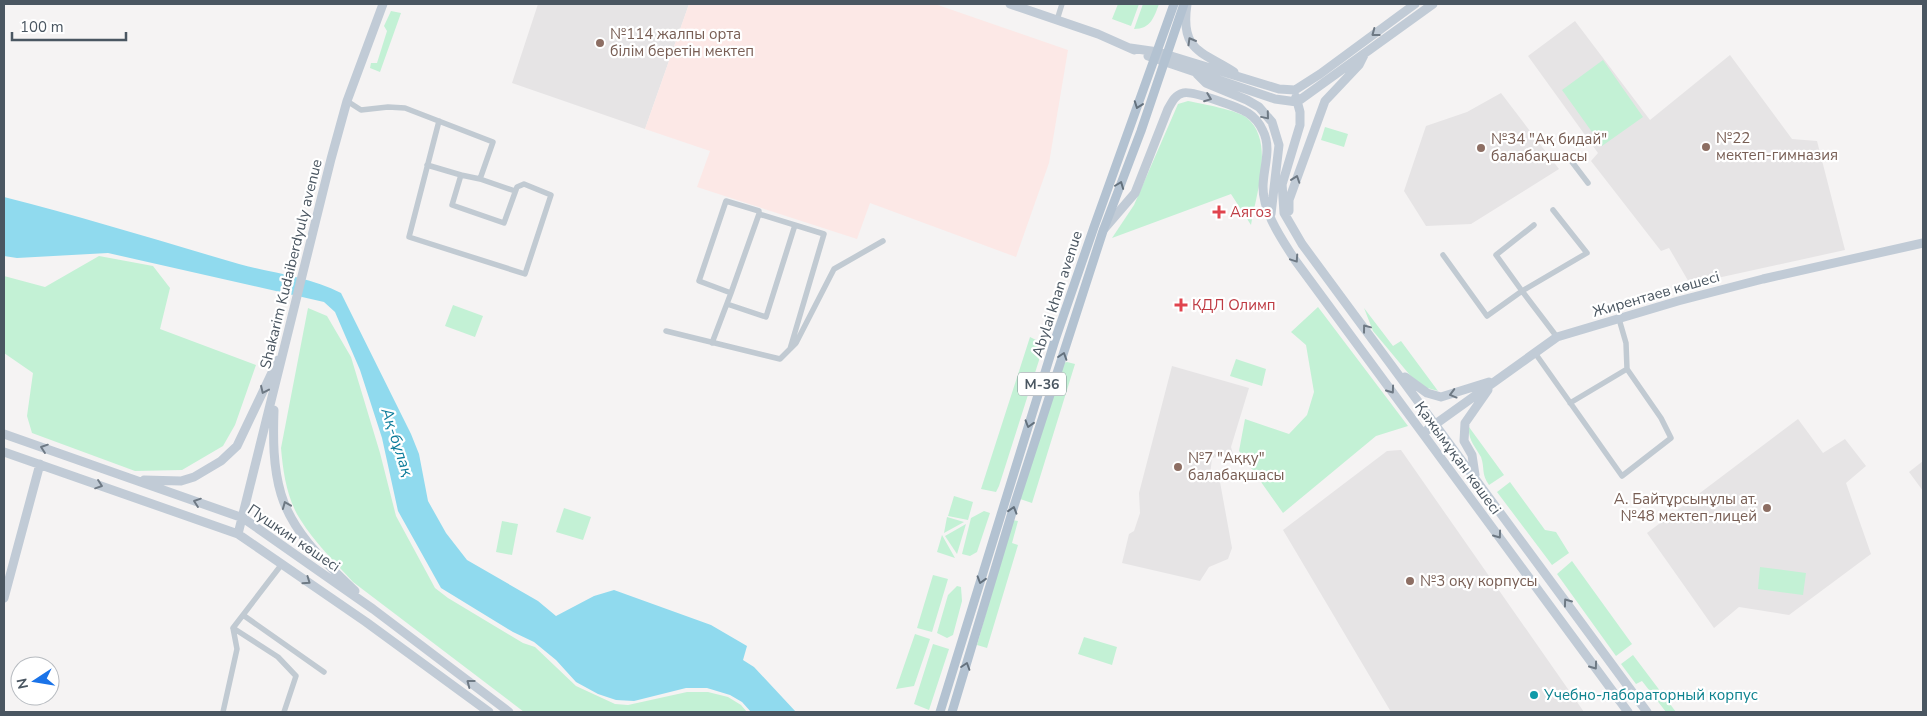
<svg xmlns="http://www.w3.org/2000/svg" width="1927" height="716" font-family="'Nunito Sans',sans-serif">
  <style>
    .education { fill: #e6e4e5 }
    .medical { fill: #fce8e6 }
    .green { fill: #c3f1d5 }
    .water { fill: #90daee }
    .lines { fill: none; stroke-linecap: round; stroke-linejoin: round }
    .street { stroke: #c1cad2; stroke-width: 5.5 }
    .secondary { stroke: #c1cbd6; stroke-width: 9 }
    .primary { stroke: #b3c2d1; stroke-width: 9 }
    .oneway { stroke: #6e7984 }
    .oneway2 { stroke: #64717d }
    .education-dot { fill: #8d6e63; stroke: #fff; stroke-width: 2 }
    .health-dot { fill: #e0444e; stroke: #fff; stroke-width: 2 }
    .culture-dot { fill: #0f9aa8; stroke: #fff; stroke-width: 2 }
    .labels { text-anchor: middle; stroke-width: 4.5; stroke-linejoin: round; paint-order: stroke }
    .shield { fill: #fff; stroke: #808990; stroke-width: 1 }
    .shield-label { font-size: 14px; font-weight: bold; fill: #4a5661 }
    .education-label { font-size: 15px; fill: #785e54; stroke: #fff; text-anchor: start }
    .health-label { font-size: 15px; fill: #be3a42; stroke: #fff; text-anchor: start }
    .street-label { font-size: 15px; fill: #4a5661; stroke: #fff }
    .culture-label { font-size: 15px; fill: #0d838f; stroke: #fff; text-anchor: start }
    .water-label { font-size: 16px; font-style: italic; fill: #0c7c9b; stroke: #fff }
  </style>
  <rect width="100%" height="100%" fill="#f5f3f3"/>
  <!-- education -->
  <path class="education" d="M538,4H689L645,129L512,83Z
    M1575,21L1650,120L1730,55L1792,139L1817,141L1845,250L1690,284L1669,248L1661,251L1591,161L1598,153L1528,56Z
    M1501,93L1559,169L1471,224L1426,226L1404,191L1426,126L1467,112Z
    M1172,366L1249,388L1231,447L1233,454L1212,458L1210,475L1220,482L1232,548L1228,559L1209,567L1200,581L1122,563L1129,534L1134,531L1140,513L1139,493Z
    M1798,419L1823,453L1845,439L1866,466L1846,483L1871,554L1789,615L1739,607L1714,628L1647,533Z
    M1401,450L1584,712H1391L1283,530L1387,451Z
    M1923,461V491L1909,472Z"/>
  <!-- medical -->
  <path class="medical" d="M689,4H935L1068,50L1049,163L1016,257L870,203L857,239L697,187L710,151L645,129Z"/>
  <!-- green -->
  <path class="green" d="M1118,4H1139L1131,26L1112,19Z
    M1143,4H1159C1154,17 1151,29 1134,29Z
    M391,11L401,13L380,72L370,68L371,63H377L387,31L384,26Z
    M1603,60L1643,117L1602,146L1562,90Z
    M1188,101C1202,104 1238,110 1247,118C1275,141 1256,194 1251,225L1231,194L1112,238L1134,205L1178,104Z
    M1325,127L1348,134L1344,147L1321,140Z
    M99,256L153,266L170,288L160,329L256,365L235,425L223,446L182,470L135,471L32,433L27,416L33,373L4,353V276L45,287Z
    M453,305L483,316L475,337L445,326Z
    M1318,307L1408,426L1376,436L1283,513L1239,451L1245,419L1289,434L1307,415L1314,392L1306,345L1291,332Z
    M308,308L327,316L351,357L380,453L396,516L435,588L448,598L523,643L535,647L576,686L615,704L628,705L687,692H708L728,697L741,705L747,712H524L353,582C335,562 314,542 300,519C287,499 283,472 281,448Z
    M1364,308L1393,346L1401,341L1438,391L1424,387L1414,380L1373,331Z
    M1030,337L1038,341L1041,354L999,486L996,492L981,489Z
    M1236,359L1266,369L1262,386L1230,376Z
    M1067,362L1075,364L1032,503L1020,499L1063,363Z
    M1469,427L1504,475L1489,485C1481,474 1485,468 1481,457C1475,446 1468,440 1469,427Z
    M1510,482L1545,530L1556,532L1569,553L1552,565L1497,492Z
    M954,496L973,502L968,520L948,516Z
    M564,508L591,517L583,540L556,532Z
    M984,511L990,513L977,552L970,556L962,554L971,518Z
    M947,517L964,522L944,533Z
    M1012,520L1018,521L1012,543L1018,545L987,648L977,645Z
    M502,521L518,524L512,555L496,552Z
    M966,524L957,554L945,536Z
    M942,535L955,558L937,552Z
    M1572,561L1632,644L1616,656L1557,574Z
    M1760,567L1806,573L1803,595L1758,589Z
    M933,575L948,579L932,632L917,628Z
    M957,586L961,587L962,601L953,635L947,638L937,633L948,595Z
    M915,634L930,639L914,686L896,689Z
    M1084,637L1117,647L1112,665L1078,654Z
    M933,644L949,649L929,710L914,704Z
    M1633,655L1676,712H1666L1642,681L1636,684L1621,664Z"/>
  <!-- water -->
  <path class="water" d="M4,197C83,217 160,241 239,264C272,273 310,277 341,293L411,434L419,454L428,501L446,533L467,560L538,601L556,616L594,596L614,590L711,625L747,646L743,660L754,667L796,712H751L742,702L730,695L707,688H686L634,701L616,700L598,694L576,682L556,660L534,642L513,632L441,588L398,511L382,438L360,370L335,312L324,302L108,253L17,258L4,256Z"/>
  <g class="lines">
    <!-- street -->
    <path class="street" d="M1057,20L1062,4
      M347,101L361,110L388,107L405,108L493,142L480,179
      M439,121L409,237L525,274L551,195L524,184L517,187L504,223L452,205L461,175L480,179L515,191
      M1569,158L1588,183
      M427,165L461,175
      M759,214L731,293L699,281L726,201L759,211V214L824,234L790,349
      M1534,225L1496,255L1522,291L1587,253L1553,210
      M1443,255L1487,316L1522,291L1557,337
      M727,304L766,317L795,225
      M666,331L780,359L796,343L834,269L883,241
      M712,343L731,293
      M1535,353L1622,476L1671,438L1661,418L1627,369L1626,343L1619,319
      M1570,403L1627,369
      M243,615L324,672
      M233,628L278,657L296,676L284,712
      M223,712L237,649L233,628L282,564"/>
    <!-- secondary -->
    <path class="secondary" d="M1010,4L1098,34L1134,50
      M1187,4C1180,51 1201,51 1234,72
      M1130,48L1158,52L1279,89L1295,90L1320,74L1415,4
      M1148,56L1275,99L1297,102
      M1197,74L1206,83L1247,100L1259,107L1272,122L1279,145L1271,214
      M1297,102L1433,4
      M1282,183L1284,213L1302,244L1647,712
      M1281,188L1300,125V112L1296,97
      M1289,211V200L1325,101L1359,65L1364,55
      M1104,229L1135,193L1168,109C1172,102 1175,95 1183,93C1192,90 1240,108 1248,113C1254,117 1260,124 1263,131C1272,148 1263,169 1263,187C1263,213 1282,239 1295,260L1628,712
      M1405,377L1427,393L1441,397L1489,382
      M274,410C273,438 273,467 281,494C293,534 326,563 355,591
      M1423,433L1557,337L1678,301L1763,279L1923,243
      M4,434L243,518L373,609L509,712
      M4,452L238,534L366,622L489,712
      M1475,475L1472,455L1464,441L1465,423L1488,390
      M144,480L181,481L194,477L221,461L237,446L278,360
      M238,534L331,159L347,101L383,4
      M4,598L40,464"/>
    <!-- primary -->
    <path class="primary" d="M940,712L1055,340L1094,227L1174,4
      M952,712L1014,506L1103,231L1141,131L1184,4"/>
  </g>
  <!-- one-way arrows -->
  <defs><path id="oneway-chevron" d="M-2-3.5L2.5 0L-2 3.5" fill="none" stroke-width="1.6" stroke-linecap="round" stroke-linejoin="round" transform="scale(1.25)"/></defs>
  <g class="oneway">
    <use href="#oneway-chevron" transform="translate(1375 33) rotate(143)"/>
    <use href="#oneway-chevron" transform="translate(1191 41) rotate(-120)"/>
    <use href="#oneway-chevron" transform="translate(1208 98) rotate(21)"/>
    <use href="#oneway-chevron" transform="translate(1266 116) rotate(50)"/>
    <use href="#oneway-chevron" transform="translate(1296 179) rotate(-71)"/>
    <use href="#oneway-chevron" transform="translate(1295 259) rotate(56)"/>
    <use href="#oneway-chevron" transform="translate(1366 328) rotate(-127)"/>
    <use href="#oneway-chevron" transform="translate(264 390) rotate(115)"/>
    <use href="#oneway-chevron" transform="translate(1391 390) rotate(54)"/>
    <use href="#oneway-chevron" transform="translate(1453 394) rotate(165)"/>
    <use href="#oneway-chevron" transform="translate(44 448) rotate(-161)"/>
    <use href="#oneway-chevron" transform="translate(99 485) rotate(19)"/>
    <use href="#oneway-chevron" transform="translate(197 502) rotate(-161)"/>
    <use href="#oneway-chevron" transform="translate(286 505) rotate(-112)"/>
    <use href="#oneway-chevron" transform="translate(1498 535) rotate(54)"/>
    <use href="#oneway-chevron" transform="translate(307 581) rotate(35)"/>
    <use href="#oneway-chevron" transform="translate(1567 602) rotate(-126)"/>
    <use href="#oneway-chevron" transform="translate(1594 666) rotate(54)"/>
    <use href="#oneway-chevron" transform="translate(470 683) rotate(-143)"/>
  </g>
  <g class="oneway2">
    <use href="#oneway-chevron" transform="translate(1138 105) rotate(110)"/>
    <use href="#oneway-chevron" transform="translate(1120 185) rotate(-69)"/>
    <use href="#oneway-chevron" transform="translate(1063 356) rotate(-72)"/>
    <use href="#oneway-chevron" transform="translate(1029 424) rotate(107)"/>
    <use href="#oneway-chevron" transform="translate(1013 510) rotate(-73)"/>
    <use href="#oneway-chevron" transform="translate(981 580) rotate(107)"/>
    <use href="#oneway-chevron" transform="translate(966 666) rotate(-72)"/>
  </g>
  <!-- markers -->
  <g class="education-dot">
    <circle cx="600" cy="43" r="5"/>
    <circle cx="1706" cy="147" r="5"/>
    <circle cx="1481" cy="148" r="5"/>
    <circle cx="1178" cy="467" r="5"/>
    <circle cx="1767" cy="508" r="5"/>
    <circle cx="1410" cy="581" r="5"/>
  </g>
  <g class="health-dot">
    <path d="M1216.5 204.5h5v5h5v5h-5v5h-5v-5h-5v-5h5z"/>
    <path d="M1178.5 297.5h5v5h5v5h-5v5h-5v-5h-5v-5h5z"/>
  </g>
  <circle class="culture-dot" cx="1534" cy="695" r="5"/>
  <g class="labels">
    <!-- shield labels -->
    <rect class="shield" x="1018" y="372.5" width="48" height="23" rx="4"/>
    <g class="shield-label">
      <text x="1042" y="389">M-36</text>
    </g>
    <!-- education labels -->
    <g class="education-label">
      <text x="610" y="39">№114 жалпы орта<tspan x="610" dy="17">білім беретін мектеп</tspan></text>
      <text x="1716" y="143">№22<tspan x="1716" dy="17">мектеп-гимназия</tspan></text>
      <text x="1491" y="144">№34 "Ақ бидай"<tspan x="1491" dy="17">балабақшасы</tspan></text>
      <text x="1188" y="463">№7 "Аққу"<tspan x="1188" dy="17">балабақшасы</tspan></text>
      <text x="1757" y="504" text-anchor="end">А. Байтұрсынұлы ат.<tspan x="1757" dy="17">№48 мектеп-лицей</tspan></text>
      <text x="1420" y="586">№3 оқу корпусы</text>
    </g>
    <!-- health labels -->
    <g class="health-label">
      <text x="1230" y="217">Аягоз</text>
      <text x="1192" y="310">КДЛ Олимп</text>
    </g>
    <!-- street labels -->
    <g class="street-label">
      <text transform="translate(291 264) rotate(-76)" y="5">Shakarim Kudaiberdyuly avenue</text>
      <text transform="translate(1057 294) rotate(-72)" y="5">Abylai khan avenue</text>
      <text transform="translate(1656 294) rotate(-16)" y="5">Жирентаев көшесі</text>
      <text transform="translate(1458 458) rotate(54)" y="5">Қажымұқан көшесі</text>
      <text transform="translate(294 538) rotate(34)" y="5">Пушкин көшесі</text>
    </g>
    <!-- culture labels -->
    <g class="culture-label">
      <text x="1544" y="700">Учебно-лабораторный корпус</text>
    </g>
    <!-- water labels -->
    <g class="water-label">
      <text transform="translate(398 442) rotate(72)" y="6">Ақ-бұлақ</text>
    </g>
  </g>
  <!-- border -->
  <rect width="1927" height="716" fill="none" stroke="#4a5661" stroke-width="10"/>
  <!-- north arrow -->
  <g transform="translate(35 681) rotate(258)"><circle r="24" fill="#ffffff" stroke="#b7bbc0"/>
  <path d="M0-4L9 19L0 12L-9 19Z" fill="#1a73e8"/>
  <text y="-8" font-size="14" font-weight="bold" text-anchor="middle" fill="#4a5661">N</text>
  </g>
  <!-- scale -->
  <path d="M12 32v8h114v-8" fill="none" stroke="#4a5661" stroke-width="2.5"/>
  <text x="20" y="32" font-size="15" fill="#4a5661" stroke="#ffffff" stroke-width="4" paint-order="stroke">100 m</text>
</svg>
